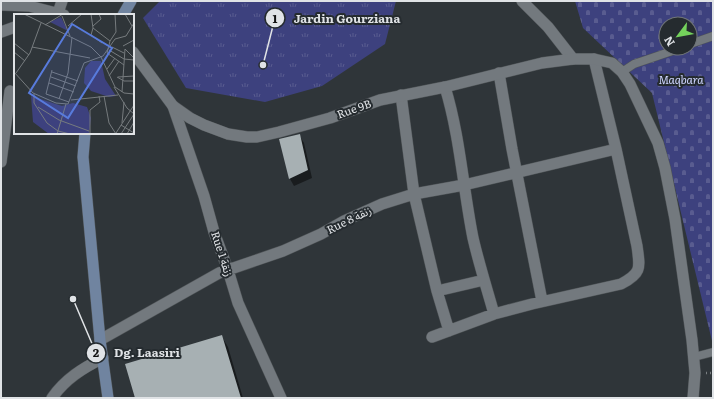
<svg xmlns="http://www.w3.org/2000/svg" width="714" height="399" font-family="Literata,'Noto Sans Arabic',serif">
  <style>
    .grass { fill: url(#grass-tufts) }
    .cemetery { fill: url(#cemetery-stones); fill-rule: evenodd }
    .shadow { fill: #0007 }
    .building { fill: #a7b0b3 }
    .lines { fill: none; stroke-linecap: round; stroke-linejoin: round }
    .service-casing { stroke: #4f5457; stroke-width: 9 }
    .minor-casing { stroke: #4f5457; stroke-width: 12 }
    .tertiary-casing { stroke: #4f5457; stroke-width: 12 }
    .secondary-casing { stroke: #4f5457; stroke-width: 12 }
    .path { stroke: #7a7f82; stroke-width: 2.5; stroke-dasharray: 1 3; stroke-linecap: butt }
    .service { stroke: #73797e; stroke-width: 8 }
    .minor { stroke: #73797e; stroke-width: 11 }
    .tertiary { stroke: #73797e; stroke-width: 11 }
    .secondary { stroke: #7084a0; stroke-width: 11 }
    .labels { text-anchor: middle; stroke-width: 4; stroke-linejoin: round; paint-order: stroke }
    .park-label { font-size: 11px; font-style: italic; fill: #cfd6ff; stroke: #252b2f }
    .street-label { font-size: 11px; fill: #e0e3e6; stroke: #252b2f }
    .inset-road { fill: none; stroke: #767b7e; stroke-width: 1 }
    .view { fill: #587bdc; fill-opacity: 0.15; stroke: #587bdc; stroke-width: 2 }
    .inset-edge { fill: none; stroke: #e0e3e6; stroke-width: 2 }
    .leader { fill: none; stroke: #e0e3e6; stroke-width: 1.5 }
    .callout-dot { fill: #e0e3e6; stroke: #252b2f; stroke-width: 1.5 }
    .mark-label { font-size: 12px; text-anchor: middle; font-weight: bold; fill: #111 }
    .callout-label { font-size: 12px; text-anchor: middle; font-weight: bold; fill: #e0e3e6; stroke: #252b2f; stroke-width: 4; stroke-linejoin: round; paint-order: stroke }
  </style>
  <defs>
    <pattern id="grass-tufts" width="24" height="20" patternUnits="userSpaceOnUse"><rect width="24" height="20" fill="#3d417e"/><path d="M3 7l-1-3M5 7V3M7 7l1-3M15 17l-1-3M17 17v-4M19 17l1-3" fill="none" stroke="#595c90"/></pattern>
    <pattern id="cemetery-stones" width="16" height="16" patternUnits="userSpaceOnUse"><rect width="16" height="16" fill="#3d417e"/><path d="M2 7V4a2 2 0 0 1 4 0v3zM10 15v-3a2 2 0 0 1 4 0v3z" fill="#595c90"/></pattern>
  </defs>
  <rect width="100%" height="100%" fill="#2f3539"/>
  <!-- grass -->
  <path class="grass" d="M160,1H396L385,44L322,86L265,102L186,88L143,18Z"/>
  <!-- cemetery -->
  <path class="cemetery" d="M575,1H713V345L652,93L583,28ZM666,24H690V48H666Z"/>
  <!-- shadow -->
  <path class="shadow" d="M299,135L304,143L312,178L294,186L290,179Z
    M222,337L228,347L243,398H137Z"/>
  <!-- building -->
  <path class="building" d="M300,134L308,170L289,179L279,139Z
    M222,335L241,398H135L125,364Z"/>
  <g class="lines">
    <defs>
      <path id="service" d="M690,44L713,36
        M622,72L634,64L681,48
        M694,357L713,352"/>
      <path id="minor" d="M522,1L548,27L573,59
        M1,5L29,6L64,15
        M52,15L58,13L62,1
        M1,32L15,27
        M499,73L512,149L542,301
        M445,87C460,136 463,188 473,238C479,264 487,289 494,314
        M401,95L414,194L437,291L449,331
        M173,106L204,196L214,232L228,270L238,303L281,398
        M1,162L10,91
        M437,291L484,280
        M432,337L494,314L532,304L621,284C642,273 640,268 637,246L616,149L594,59
        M100,340L219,273L283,251L321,234L344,221L382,204L414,194L464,185L616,149
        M52,398C65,379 83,368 103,358"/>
      <path id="tertiary" d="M133,52L173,106L190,118L204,125L228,134L247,137H257L279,132L330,118L380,100L445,87L542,63L573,59H594L612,63L622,72L630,84L658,143L665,168L675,219L692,340L695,373L693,398"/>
      <path id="secondary" d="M123,15L131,1
        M85,133L83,157L100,340L108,398"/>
    </defs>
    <!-- service casing -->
    <use href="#service" class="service-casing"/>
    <!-- minor casing -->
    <use href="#minor" class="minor-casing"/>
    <!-- tertiary casing -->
    <use href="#tertiary" class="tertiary-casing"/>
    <!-- secondary casing -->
    <use href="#secondary" class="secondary-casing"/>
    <!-- path -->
    <path class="path" d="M706,373H713"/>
    <!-- service -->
    <use href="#service" class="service"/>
    <!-- minor -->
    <use href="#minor" class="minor"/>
    <!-- tertiary -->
    <use href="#tertiary" class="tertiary"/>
    <!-- secondary -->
    <use href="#secondary" class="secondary"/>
  </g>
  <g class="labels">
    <!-- park labels -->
    <g class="park-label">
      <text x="681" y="84">Maqbara</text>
    </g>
    <!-- street labels -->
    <g class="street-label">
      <text transform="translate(354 109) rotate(-20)" y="4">Rue 9B</text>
      <text transform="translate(349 220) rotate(-26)" y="4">Rue 8 زنقة</text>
      <text transform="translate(222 254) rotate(72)" y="4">Rue 1 زنقة</text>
    </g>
  </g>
  <!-- overview -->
  <g transform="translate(14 14)">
    <rect width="120" height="120" fill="#2f3539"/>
    <path d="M47,3L54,17L36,8ZM77,47H87L91,65L102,82L95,83L77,77L70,69L71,54Z" fill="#3d417e"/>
    <path d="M17,82L48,92L59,89L73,93L77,104L75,120H35L19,108Z" fill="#3d417e"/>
    <path class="inset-road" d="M10,0L77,33L87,43L101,73L110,79L120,80M77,0L79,14L96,27M101,0L102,18L96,27L93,39L110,51M111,0L118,12M48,2L56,22M31,11L49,0M54,12L68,0M79,12L87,5L85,0M79,14L77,21L88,29M0,29L15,41M109,32L120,26M18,33L76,44M98,33L110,39M111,35L120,44M95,36L110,45L120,46M0,38L11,47M93,55L101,44M38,56L32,80L55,88M0,58L19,79L42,89L54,90L70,49L89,42L101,25L112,22L120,9M38,58L64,67M2,59L16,39L27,9M95,62L105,47M37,63L62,72M103,63L110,67H120M104,63L120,62M35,69L60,78M100,73L113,94L120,100M108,78L111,35M20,80V89L33,109L44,117L56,120M90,82L95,109L102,120M45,85L54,59L58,23M57,86L104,81M24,93L45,106L75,117M108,109L110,88M107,111L120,119M102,119L120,91M43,120L52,90M76,120V96L86,88L85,82M107,120L120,100M113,120L120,108"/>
    <path class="view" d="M58,10L98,34L54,104L15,79Z"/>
    <rect width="120" height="120" class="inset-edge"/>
  </g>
  <!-- callouts -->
  <path class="leader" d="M263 65L275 18M73 299L96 353"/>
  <g class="callout-dot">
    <circle cx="263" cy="65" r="4"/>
    <circle cx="73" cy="299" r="4"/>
    <circle cx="275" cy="18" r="10"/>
    <circle cx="96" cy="353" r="10"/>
  </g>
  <g class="mark-label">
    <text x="275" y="23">1</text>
    <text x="96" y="357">2</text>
  </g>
  <g class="callout-label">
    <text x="347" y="23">Jardin Gourziana</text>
    <text x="147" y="357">Dg. Laasiri</text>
  </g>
  <!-- border -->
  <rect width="714" height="399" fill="none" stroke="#e0e3e6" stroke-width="4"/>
  <!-- north arrow -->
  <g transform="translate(678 36) rotate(238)"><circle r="19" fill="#252b2f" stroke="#707578"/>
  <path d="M0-3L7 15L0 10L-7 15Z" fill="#74d25c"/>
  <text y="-6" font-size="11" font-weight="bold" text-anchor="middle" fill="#e0e3e6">N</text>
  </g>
</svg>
